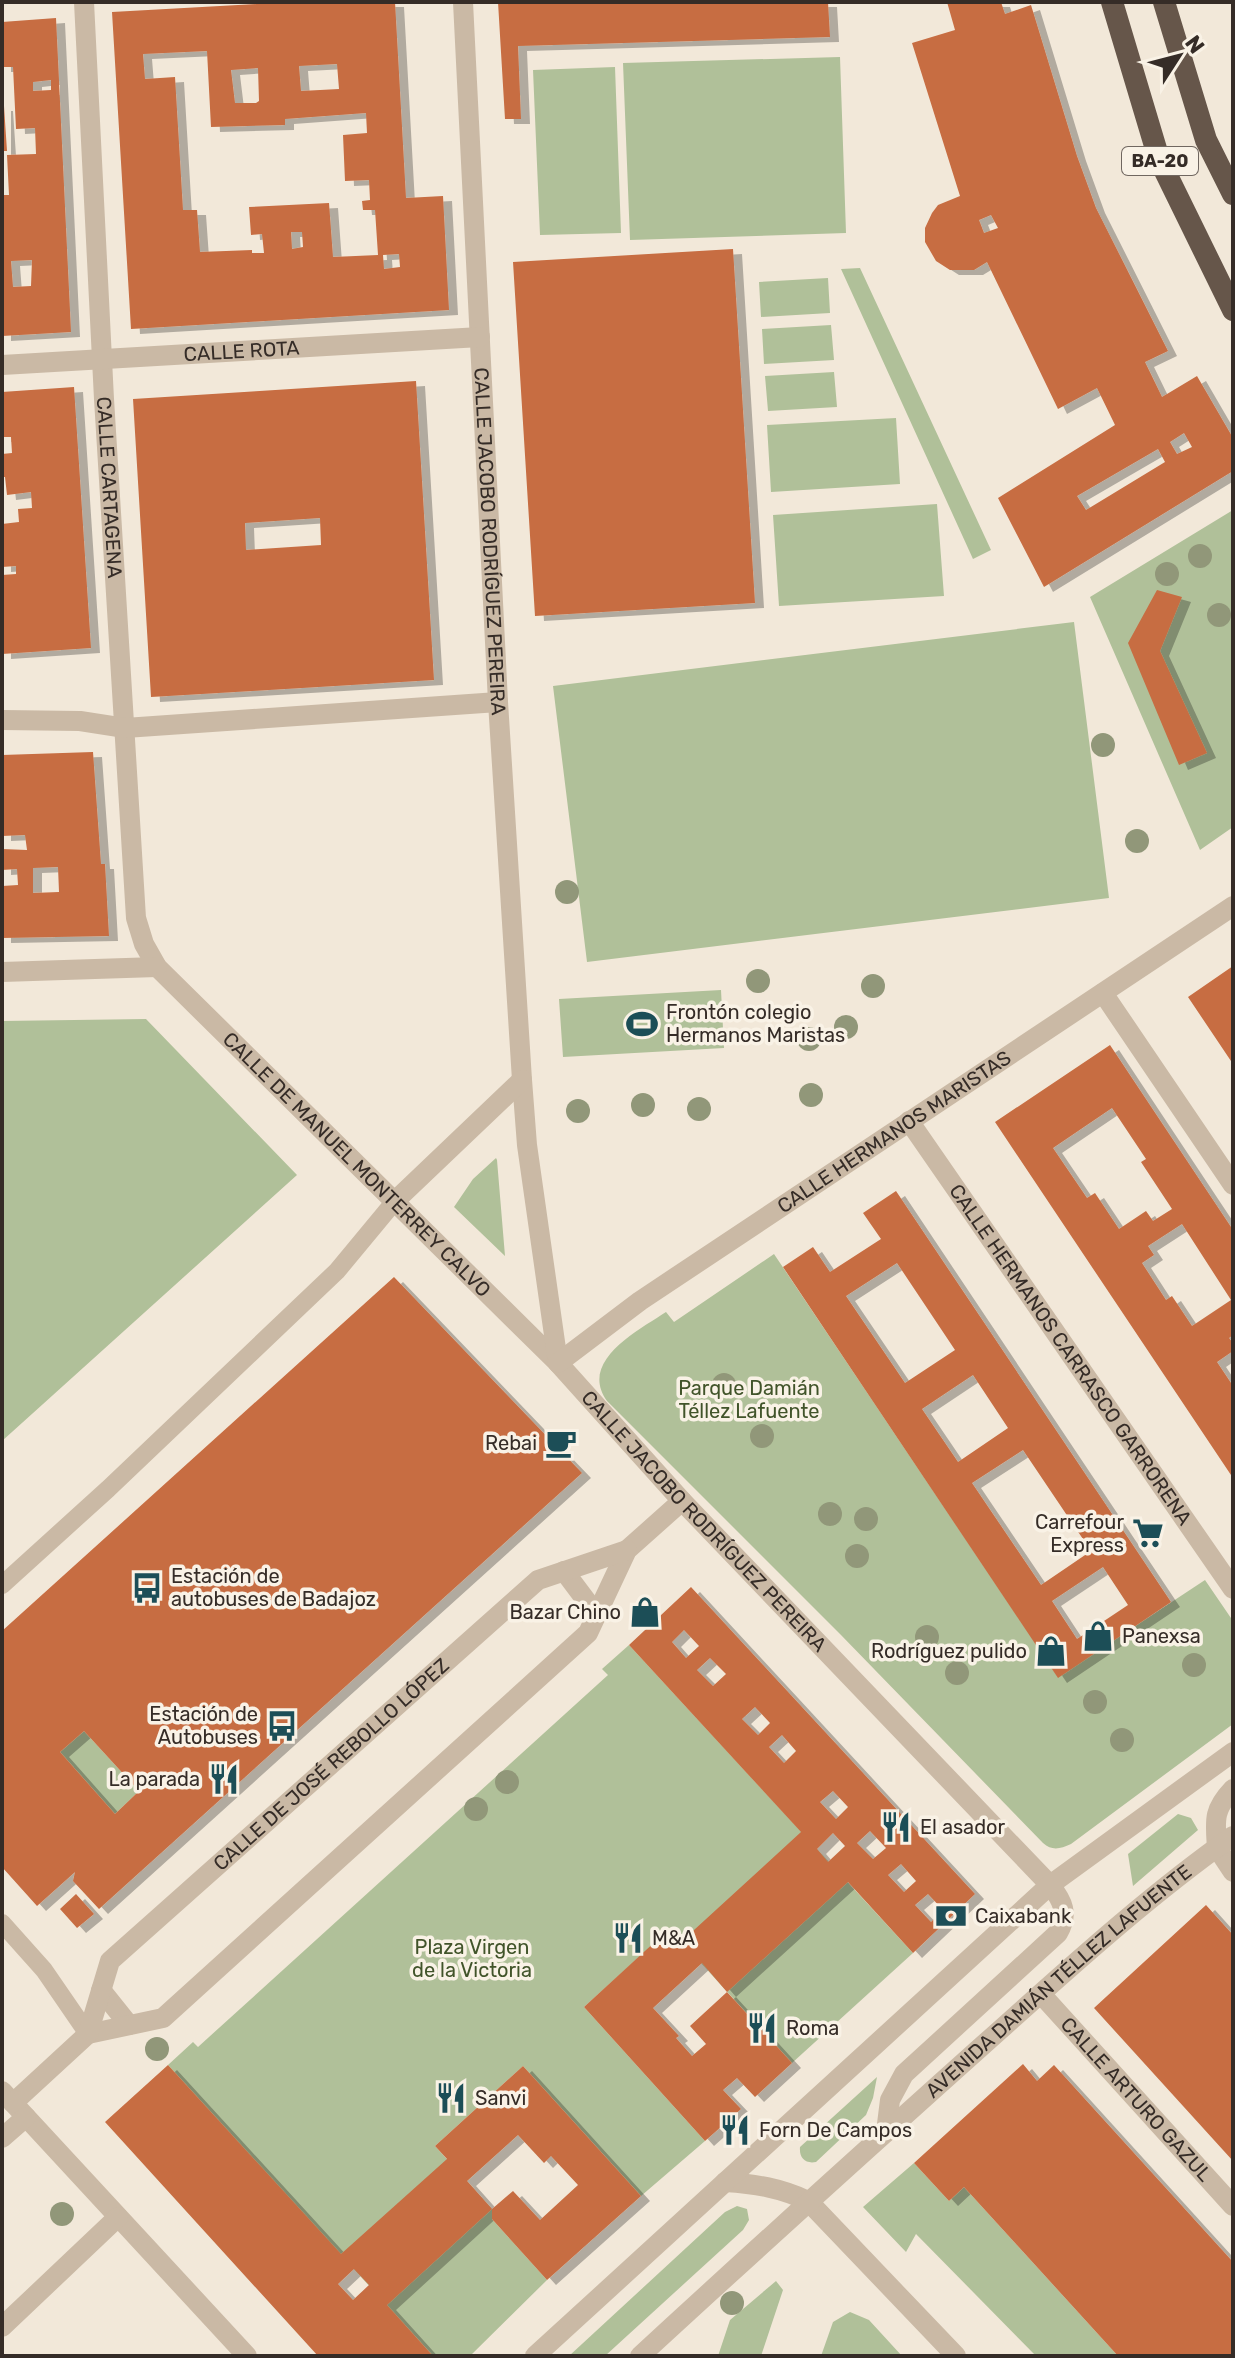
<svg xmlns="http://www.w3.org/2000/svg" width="1235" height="2358" font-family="Rubik,sans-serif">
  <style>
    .green { fill: #b0c099 }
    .building { fill: #c76d42; fill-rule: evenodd; filter: url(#shadow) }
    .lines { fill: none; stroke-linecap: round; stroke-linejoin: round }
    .service { stroke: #cab9a5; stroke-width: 18 }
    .minor { stroke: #cab9a5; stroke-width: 20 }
    .tertiary { stroke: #cab9a5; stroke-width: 20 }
    .trunk { stroke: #66564a; stroke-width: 22 }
    .tree { fill: #919779 }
    .labels { text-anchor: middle; stroke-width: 7; stroke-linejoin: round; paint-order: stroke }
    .shield { fill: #f9f2e6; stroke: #706760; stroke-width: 2 }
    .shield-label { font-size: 18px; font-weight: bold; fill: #352c27 }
    .street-label { font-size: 20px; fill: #352c27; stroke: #f9f2e6 }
    .poi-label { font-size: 20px; fill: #352c27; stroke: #f9f2e6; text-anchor: start }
    .park-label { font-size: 20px; fill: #41542a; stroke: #f9f2e6 }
  </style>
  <defs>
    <filter id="shadow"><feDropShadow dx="9" dy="5" stdDeviation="0" flood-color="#0004"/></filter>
  </defs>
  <rect width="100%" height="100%" fill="#f2e8d9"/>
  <!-- green -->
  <path class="green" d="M840,57L846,233L630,240L623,63Z
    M615,67L621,233L540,235L533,70Z
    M860,268L991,550L973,559L841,269Z
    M828,278L830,313L761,317L759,282Z
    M831,325L834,360L764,364L762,329Z
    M834,372L837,407L768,411L765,376Z
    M896,418L900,484L771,492L767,425Z
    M937,504L944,596L779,606L773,515Z
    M1233,510V827L1200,850L1090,597Z
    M1074,622L1109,898L587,962L553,686Z
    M721,990L724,1048L563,1057L559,999Z
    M146,1019L297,1175L2,1441V1021Z
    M496,1158L497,1160L505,1256L454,1207L473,1179Z
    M774,1254L1058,1677L1205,1580L1233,1621V1724L1071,1844C1060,1849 1052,1851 1043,1843L841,1635L607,1401C578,1361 639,1330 666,1312L674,1322Z
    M629,1645L913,1953L792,2063L670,1929L584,2007L705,2141L641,2196L523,2066L435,2146L492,2209V2219L547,2280L470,2356H433L168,2065L193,2042L198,2047L608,1675L602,1669Z
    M84,1731L139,1791L115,1814L60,1752Z
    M1178,1814L1191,1818L1198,1830L1133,1886L1128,1854Z
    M877,2077L873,2098L866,2115L816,2162C805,2164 799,2158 800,2147Z
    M914,2163L949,2201L964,2187L1118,2356H1036L916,2234L906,2252L863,2207Z
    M737,2206L747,2209L749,2220L743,2230L605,2356H569L725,2212Z
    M776,2281L783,2290L761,2356H718L730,2320Z
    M850,2312L869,2320L902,2356H821L833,2322Z"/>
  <!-- building -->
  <path class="building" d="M292,2H395L406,198L443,196L449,310L131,329L112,12ZM207,51L211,127L285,125V119L366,113L367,133L343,135L345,181L369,180L370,200L362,201L363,210H375L378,255L333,257L329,203L249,207L251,235L262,234L264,253H252V250L200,252L197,210H183L175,77L145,79L143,54ZM337,64L339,89L301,91L299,66ZM258,68L259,101L256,103H235L231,70ZM291,232H302L303,247L292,249ZM399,254L400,267L384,269L383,255Z
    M498,2H828L830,37L518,46L521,119H505Z
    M947,2H1001L1005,14L1031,5L1077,156L1096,208L1168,351L1145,362L1162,397L1197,376L1233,438V471L1044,587L998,498L1115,425L1097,388L1058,409L987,262L974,270H950L936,261L925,242V228L932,213L938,205L960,196L912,43L955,30ZM991,215L998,228L984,233L979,220ZM1184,433L1192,447L1177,454L1170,442ZM1158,449L1165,462L1086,510L1077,496Z
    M56,18L71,332L2,336V195H9L7,155L36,154L35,128L16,129L13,67H2V22ZM51,80V90L33,91V82ZM32,260L31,286L13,287L11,261Z
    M2,106H4L7,151H2Z
    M733,249L755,603L535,616L513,262Z
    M416,381L434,680L151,697L133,399ZM320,518L321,545L246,550L245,523Z
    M74,387L91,648L2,654V575L16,574V566L2,567V524L19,522L18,509L32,508L31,492L7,495L5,477H2V454L12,453L11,437H2V392Z
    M1157,590L1182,597L1160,651L1207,753L1179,765L1128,643Z
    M93,752L101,864H105L109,936L2,938V886L18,885L17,869L2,870V849L27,850L25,835L2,836V755ZM58,867L59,892L33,893V868Z
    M1233,966V1064L1188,997Z
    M1110,1045L1233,1230V1335L1229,1338L1233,1343V1351L1217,1362L1233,1386V1478L995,1122ZM1112,1108L1146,1159L1141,1162L1172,1209L1153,1221L1146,1211L1119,1229L1095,1193L1087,1198L1053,1148ZM1182,1224L1231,1300L1192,1326L1172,1296L1166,1300L1142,1263L1154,1255L1148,1246Z
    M896,1191L1171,1602L1058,1678L783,1267L813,1247L830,1272L881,1239L863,1213ZM897,1263L955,1350L905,1383L846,1296ZM973,1375L1008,1428L958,1462L922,1409ZM1023,1450L1091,1551L1041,1585L972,1483ZM1103,1567L1128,1605L1077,1639L1052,1601Z
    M394,1277L582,1473L99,1909L73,1881L75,1872L37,1906L2,1867V1631ZM84,1731L139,1791L115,1814L60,1752Z
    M691,1587L975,1894L913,1953L848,1882L727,1992L702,1963L653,2008L679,2036L676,2038L692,2056L706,2044L690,2026L727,1992L792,2063L755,2097L737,2078L723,2090L741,2109L705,2141L584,2007L670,1928L682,1941L801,1832L629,1645ZM684,1630L699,1646L686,1658L672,1642ZM710,1658L726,1674L713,1686L697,1670ZM755,1707L770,1723L758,1735L742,1719ZM782,1735L796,1751L784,1763L769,1747ZM833,1791L848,1807L836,1819L820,1802ZM870,1831L886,1848L873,1859L857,1843ZM833,1833L845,1846L828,1862L817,1849ZM901,1864L916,1881L904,1892L888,1875ZM928,1894L943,1910L931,1922L915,1905Z
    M76,1894L94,1914L77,1928L60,1909Z
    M1206,1905L1233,1935V2161L1094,2008Z
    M1023,2064L1037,2081L1054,2065L1233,2262V2356H1118L964,2187L949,2201L914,2163Z
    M168,2065L341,2254L447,2159L435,2146L523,2066L641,2196L547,2280L492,2219V2209L513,2191L540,2220L578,2185L551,2156L544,2163L518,2135L467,2181L492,2209L387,2305L433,2356H318L105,2122ZM354,2269L369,2285L353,2300L338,2284Z"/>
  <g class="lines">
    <!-- service -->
    <path class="service" d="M2,1585L108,1489L337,1271L395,1201
      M2,1923L44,1970L88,2034"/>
    <!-- minor -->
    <g class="minor">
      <path id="s1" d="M84,2L104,399L136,918L144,944L157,967L558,1363L682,1501L1050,1885"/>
      <path id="s2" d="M463,2L498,702L522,1080L527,1145L558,1363"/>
      <path id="s3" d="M2,365L480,337"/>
      <path d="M2,720L80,721L125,728L498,702"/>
      <path d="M2,972L157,967"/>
      <path d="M1103,993L1233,1185"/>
      <path id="s4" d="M909,1121L1233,1589"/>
      <path d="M395,1201L522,1080"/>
      <path id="s5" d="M558,1363L640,1301L1233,906"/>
      <path d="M564,1571L597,1615"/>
      <path d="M1217,1848L1233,1872"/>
      <path d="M101,1990L129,2025"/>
      <path id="s6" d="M1041,1994L1233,2206"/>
      <path d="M88,2034L163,2018L588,1633L627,1550L682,1501"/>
      <path d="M2,2091L247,2356"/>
      <path id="s7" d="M13,2103L88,2034L110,1961L538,1580L627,1550"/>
      <path d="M2,2138L26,2117"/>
      <path d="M808,2201L956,2356"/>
      <path d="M2,2327L118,2217"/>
    </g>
    <!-- tertiary -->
    <g class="tertiary">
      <path d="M1217,1848C1215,1820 1213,1810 1233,1789"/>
      <path d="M886,2132L890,2100L904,2074L1058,1933C1069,1914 1063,1901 1050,1885"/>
      <path d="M725,2182C756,2184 781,2188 808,2201"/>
      <path d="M535,2356L1050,1885L1233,1752"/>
      <path id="s8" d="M640,2356C753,2252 867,2149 982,2046C1063,1974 1144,1899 1233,1836"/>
    </g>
    <!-- trunk -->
    <path class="trunk" d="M1112,2L1159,159L1233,310
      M1164,2L1206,140L1233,194"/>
  </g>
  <!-- trees -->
  <g class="tree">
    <circle cx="1200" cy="556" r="12"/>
    <circle cx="1167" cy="574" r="12"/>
    <circle cx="1219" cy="615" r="12"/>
    <circle cx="1103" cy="745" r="12"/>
    <circle cx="1137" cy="841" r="12"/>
    <circle cx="567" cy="892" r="12"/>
    <circle cx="758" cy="981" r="12"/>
    <circle cx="873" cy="986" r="12"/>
    <circle cx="846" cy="1027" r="12"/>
    <circle cx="809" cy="1039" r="12"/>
    <circle cx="811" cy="1095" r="12"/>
    <circle cx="643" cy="1105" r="12"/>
    <circle cx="699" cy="1109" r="12"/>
    <circle cx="578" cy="1111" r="12"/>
    <circle cx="724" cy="1385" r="12"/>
    <circle cx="762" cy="1436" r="12"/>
    <circle cx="830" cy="1514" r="12"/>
    <circle cx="866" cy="1519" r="12"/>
    <circle cx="857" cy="1556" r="12"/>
    <circle cx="927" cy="1637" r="12"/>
    <circle cx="1194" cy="1665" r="12"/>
    <circle cx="957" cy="1673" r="12"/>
    <circle cx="1095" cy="1702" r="12"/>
    <circle cx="1122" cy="1740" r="12"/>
    <circle cx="507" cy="1782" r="12"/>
    <circle cx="476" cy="1809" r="12"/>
    <circle cx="157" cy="2049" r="12"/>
    <circle cx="62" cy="2214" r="12"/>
    <circle cx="732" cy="2303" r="12"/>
  </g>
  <!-- icons -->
  <defs>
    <symbol id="stadium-bare" viewBox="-9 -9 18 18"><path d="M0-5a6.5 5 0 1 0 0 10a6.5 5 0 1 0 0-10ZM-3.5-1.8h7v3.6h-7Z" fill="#1c4e57" stroke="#f9f2e6" stroke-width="2.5" paint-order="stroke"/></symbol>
    <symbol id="cafe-bare" viewBox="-9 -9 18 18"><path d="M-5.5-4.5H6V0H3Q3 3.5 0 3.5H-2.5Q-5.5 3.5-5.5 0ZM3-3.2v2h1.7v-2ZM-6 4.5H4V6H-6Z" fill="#1c4e57" stroke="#f9f2e6" stroke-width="2.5" paint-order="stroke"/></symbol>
    <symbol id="supermarket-bare" viewBox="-9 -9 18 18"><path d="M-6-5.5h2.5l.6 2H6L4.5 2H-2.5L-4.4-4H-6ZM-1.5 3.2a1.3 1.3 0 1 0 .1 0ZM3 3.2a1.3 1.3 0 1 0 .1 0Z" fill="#1c4e57" stroke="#f9f2e6" stroke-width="2.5" paint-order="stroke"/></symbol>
    <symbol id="bus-bare" viewBox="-9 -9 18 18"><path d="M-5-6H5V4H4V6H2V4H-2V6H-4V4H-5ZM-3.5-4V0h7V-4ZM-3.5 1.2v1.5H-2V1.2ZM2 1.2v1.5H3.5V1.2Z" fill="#1c4e57" stroke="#f9f2e6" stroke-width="2.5" paint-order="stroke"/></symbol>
    <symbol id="shop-bare" viewBox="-9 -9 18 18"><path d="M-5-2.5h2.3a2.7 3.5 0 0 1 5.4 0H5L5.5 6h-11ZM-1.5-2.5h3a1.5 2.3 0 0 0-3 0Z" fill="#1c4e57" stroke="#f9f2e6" stroke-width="2.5" paint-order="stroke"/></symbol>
    <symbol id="restaurant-bare" viewBox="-9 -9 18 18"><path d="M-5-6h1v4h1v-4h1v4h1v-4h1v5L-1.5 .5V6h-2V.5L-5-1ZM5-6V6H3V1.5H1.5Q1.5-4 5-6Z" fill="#1c4e57" stroke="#f9f2e6" stroke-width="2.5" paint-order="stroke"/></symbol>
    <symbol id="bank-bare" viewBox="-9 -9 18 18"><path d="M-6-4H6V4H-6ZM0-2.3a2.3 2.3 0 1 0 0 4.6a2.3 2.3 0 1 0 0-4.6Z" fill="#1c4e57" stroke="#f9f2e6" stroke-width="2.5" paint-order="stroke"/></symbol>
  </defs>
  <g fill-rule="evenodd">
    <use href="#stadium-bare" x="620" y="1002" width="44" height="44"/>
    <use href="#cafe-bare" x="539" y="1421" width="44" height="44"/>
    <use href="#supermarket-bare" x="1126" y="1511" width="44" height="44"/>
    <use href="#bus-bare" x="125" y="1566" width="44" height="44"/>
    <use href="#shop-bare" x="623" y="1590" width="44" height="44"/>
    <use href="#shop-bare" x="1076" y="1614" width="44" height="44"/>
    <use href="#shop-bare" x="1029" y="1629" width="44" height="44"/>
    <use href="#bus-bare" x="260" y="1704" width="44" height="44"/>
    <use href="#restaurant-bare" x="202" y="1757" width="44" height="44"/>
    <use href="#restaurant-bare" x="874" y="1805" width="44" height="44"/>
    <use href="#bank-bare" x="929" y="1894" width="44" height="44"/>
    <use href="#restaurant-bare" x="606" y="1916" width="44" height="44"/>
    <use href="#restaurant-bare" x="740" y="2006" width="44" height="44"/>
    <use href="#restaurant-bare" x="429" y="2076" width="44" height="44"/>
    <use href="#restaurant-bare" x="713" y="2108" width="44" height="44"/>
  </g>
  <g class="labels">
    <!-- shield labels -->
    <rect class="shield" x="1122" y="147" width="76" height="28" rx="6"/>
    <g class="shield-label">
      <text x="1160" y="167">BA-20</text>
    </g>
    <!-- street labels -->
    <g class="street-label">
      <text dy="7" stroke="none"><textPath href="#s3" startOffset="240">CALLE ROTA</textPath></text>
      <text dy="7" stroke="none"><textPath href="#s1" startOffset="486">CALLE CARTAGENA</textPath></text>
      <text dy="7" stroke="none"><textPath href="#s2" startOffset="540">CALLE JACOBO RODRÍGUEZ PEREIRA</textPath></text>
      <text dy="7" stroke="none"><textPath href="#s5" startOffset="408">CALLE HERMANOS MARISTAS</textPath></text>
      <text dy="7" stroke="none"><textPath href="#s1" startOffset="1252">CALLE DE MANUEL MONTERREY CALVO</textPath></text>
      <text dy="7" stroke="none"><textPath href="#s4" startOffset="284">CALLE HERMANOS CARRASCO GARRORENA</textPath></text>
      <text dy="7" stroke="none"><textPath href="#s1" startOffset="1750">CALLE JACOBO RODRÍGUEZ PEREIRA</textPath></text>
      <text dy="7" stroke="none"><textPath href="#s7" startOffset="474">CALLE DE JOSÉ REBOLLO LÓPEZ</textPath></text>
      <text dy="7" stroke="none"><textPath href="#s8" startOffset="562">AVENIDA DAMIÁN TÉLLEZ LAFUENTE</textPath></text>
      <text dy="7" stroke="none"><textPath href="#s6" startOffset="142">CALLE ARTURO GAZUL</textPath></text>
    </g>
    <!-- poi labels -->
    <g class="poi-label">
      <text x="666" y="1019">Frontón colegio<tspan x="666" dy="23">Hermanos Maristas</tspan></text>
      <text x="537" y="1450" text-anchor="end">Rebai</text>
      <text x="1124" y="1529" text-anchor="end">Carrefour<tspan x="1124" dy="23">Express</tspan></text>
      <text x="171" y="1583">Estación de<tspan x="171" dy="23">autobuses de Badajoz</tspan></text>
      <text x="621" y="1619" text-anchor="end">Bazar Chino</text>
      <text x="1122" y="1643">Panexsa</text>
      <text x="1027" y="1658" text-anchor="end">Rodríguez pulido</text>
      <text x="258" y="1721" text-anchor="end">Estación de<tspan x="258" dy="23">Autobuses</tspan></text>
      <text x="200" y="1786" text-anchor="end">La parada</text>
      <text x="920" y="1834">El asador</text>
      <text x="975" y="1923">Caixabank</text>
      <text x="652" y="1945">M&amp;A</text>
      <text x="786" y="2035">Roma</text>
      <text x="475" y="2105">Sanvi</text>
      <text x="759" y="2137">Forn De Campos</text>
    </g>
    <!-- park labels -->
    <g class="park-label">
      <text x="749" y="1395">Parque Damián<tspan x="749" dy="23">Téllez Lafuente</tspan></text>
      <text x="472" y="1954">Plaza Virgen<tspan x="472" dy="23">de la Victoria</tspan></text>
    </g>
  </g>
  <!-- border -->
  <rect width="1235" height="2358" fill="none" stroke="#352c27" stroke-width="8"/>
  <!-- north arrow -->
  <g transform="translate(1179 56) rotate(54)" stroke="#f9f2e6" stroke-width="6" paint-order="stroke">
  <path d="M0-6L14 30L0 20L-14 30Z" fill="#352c27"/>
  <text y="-12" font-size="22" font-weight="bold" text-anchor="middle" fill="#352c27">N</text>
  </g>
</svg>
